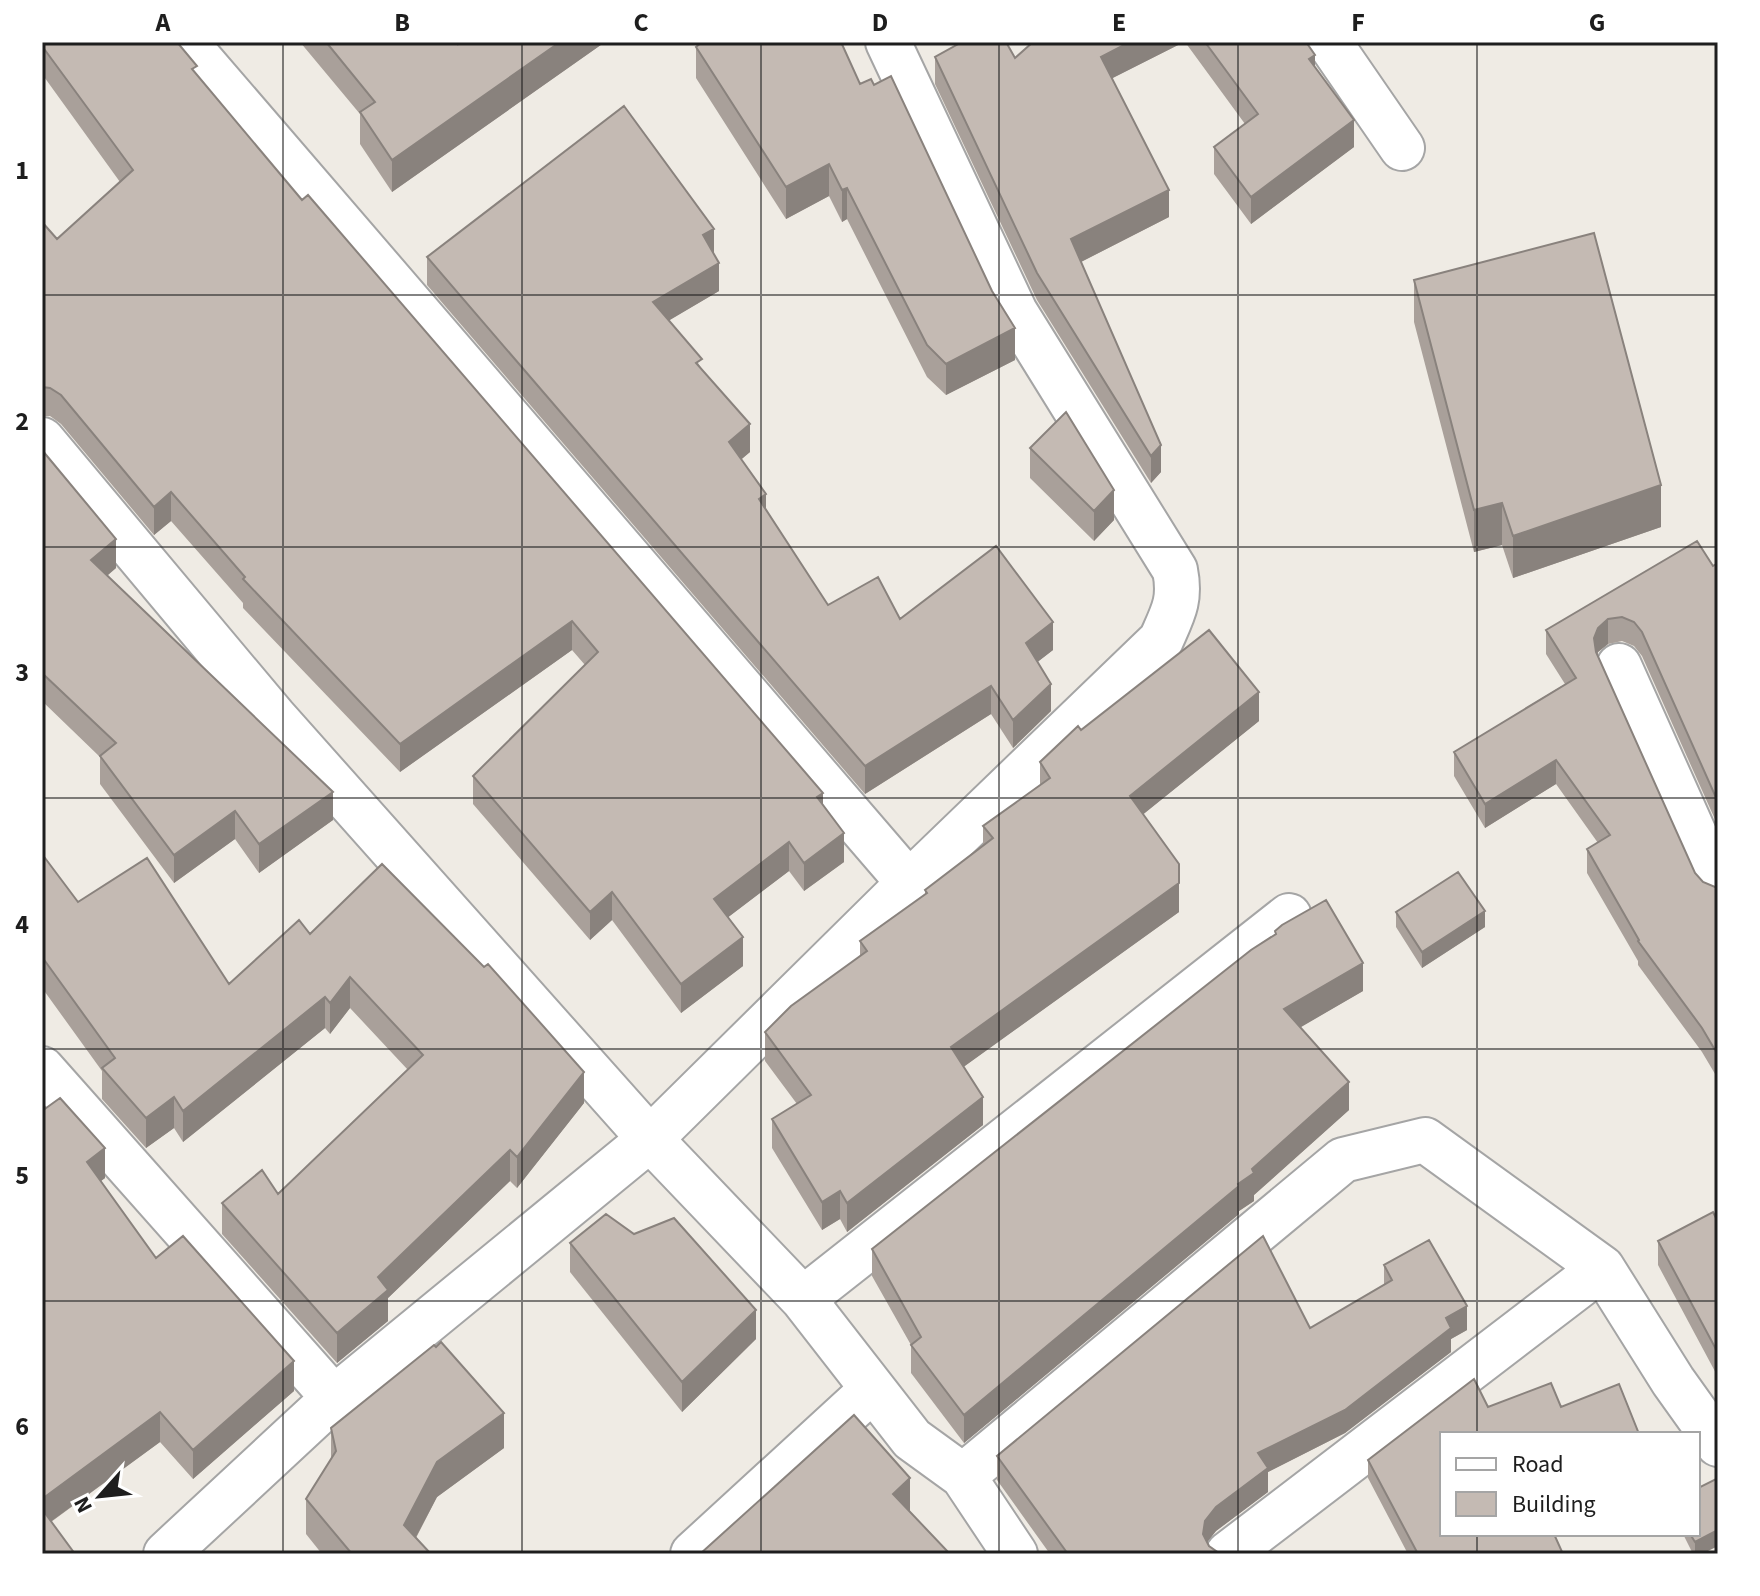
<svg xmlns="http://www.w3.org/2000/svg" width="1760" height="1596" font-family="'Source Sans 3',sans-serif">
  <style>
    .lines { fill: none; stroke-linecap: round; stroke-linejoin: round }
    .minor-casing { stroke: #a5a5a5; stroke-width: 48 }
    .minor { stroke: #fff; stroke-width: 44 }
    .wall { fill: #a9a09a }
    .shaded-wall { fill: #89827d }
    .building { fill: #c4bab3; stroke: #89827d; stroke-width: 2 }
    .grid { fill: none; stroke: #1e1e1e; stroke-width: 2; stroke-opacity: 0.55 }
    .neatline { fill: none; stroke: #1e1e1e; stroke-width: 3 }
    .grid-label { font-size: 26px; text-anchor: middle; font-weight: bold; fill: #1e1e1e }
  </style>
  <rect width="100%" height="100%" fill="#efebe4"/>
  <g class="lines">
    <defs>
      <path id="minor" d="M185,42L909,883
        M1329,42L1402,148
        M42,440L274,717L650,1139L803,1299L912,1439L963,1476L1015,1554
        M1619,666L1718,887
        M42,1069L334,1398
        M803,1299L1289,916
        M963,1476L1343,1160L1425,1140L1602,1268L1673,1381L1718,1444
        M166,1554L334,1398L650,1139L909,883L1161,640C1173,613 1181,600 1175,570L1015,312L888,42
        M693,1554L873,1389
        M1228,1554L1602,1268"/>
    </defs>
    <!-- minor casing -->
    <use href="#minor" class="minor-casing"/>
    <!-- minor -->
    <use href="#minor" class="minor"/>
  </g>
  <!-- wall -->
  <path class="wall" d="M42,42L197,75L302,200L823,805L844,862L804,891L789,871L728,917L743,966L681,1013L612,920L590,940L473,804V776L585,665L572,650L400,772L243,608V603L171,521L154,535L61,424L50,416H42V222L57,239L120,182L42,74Z
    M300,42H457L458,44L460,42H605L392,192L360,144V114Z
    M1033,42H1184L1112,78L1169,217L1081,262L1161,472L1151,483L1037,300L935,84V57L1015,58Z
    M1185,42H1306L1315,67L1354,147L1251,224L1214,174V147L1245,124Z
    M696,47L860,84L1015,360L946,395L927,377L847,219L842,222L829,196L786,219L696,78Z
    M714,254L719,291L669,320L702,369L750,452L741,459L766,509L828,605L1053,650L1037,662L1051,711L1013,748L991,714L865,794L427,285V257Z
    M1414,280L1661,527L1513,578L1502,545L1474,552L1414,322Z
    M1030,448L1114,520L1094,541L1030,478Z
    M42,450L116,568L107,576L333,820L259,873L235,839L174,883L100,784V757L42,701Z
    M1718,563V826L1642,656L1634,646L1622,641L1608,644L1598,652L1597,655L1695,873L1703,882L1715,887H1718V1079L1702,1052L1638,965V961L1587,873V849L1598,843L1556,784L1485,828L1454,776V752L1565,684L1546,654V630L1713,566Z
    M1259,721L1143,814L1179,912L963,1067L983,1125L847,1232L840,1219L822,1230L772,1148V1119L797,1104L765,1061V1032L860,956V941L925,895V890L983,845V826L1040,785V762L1081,730Z
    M42,854L78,902L229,984L310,934L584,1103L517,1188L510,1181L388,1298V1321L337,1363L222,1234V1203L278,1194L408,1070L350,1008L330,1034L325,1028L183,1142L174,1128L146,1148L102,1099V1071L45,992Z
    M1396,912L1485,927L1422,968L1396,927Z
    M1275,931L1363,991L1300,1027L1349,1110L1254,1195V1201L1239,1211V1214L964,1443L911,1373V1345L872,1276V1249L1275,935Z
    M42,1111L105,1178L101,1181L156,1258L294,1391L193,1479L160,1442L51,1522L42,1554Z
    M1718,1216V1377L1658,1265V1241Z
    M570,1243L756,1339L682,1412L570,1272Z
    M1384,1265L1467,1330L1451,1339V1352L1345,1433L1268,1472V1492L1216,1531L1207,1542L1209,1546L1219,1553L1223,1554H1050L997,1480V1456L1310,1328L1384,1285Z
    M1488,1407H1561L1639,1434H1442L1563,1554H1408L1368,1478V1460Z
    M331,1428L504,1448L437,1497L416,1538L431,1554H322L306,1534V1499L331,1460Z
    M1683,1534H1698L1702,1554H1693Z"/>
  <!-- shaded-wall -->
  <path class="shaded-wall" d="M560,42H605L392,192V160Z
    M1130,42H1184L1101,84V57Z
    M1315,55V82L1309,59Z
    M1354,120V147L1251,224V197Z
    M829,164V196L786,219V187Z
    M847,188V219L842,222V190Z
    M1169,190V217L1071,267V239Z
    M714,229V257L703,235Z
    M719,263V291L653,330V302Z
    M1015,328V360L946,395V364Z
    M750,424V452L729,470V442Z
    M1161,445V472L1151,483V456Z
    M1661,485V527L1513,578V536Z
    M1114,490V520L1094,541V511Z
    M171,492V521L154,535V507Z
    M766,494V522L759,499Z
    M1502,503V545L1474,552V510Z
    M116,539V568L91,589V560Z
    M1608,619V644L1598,652L1594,663V638L1598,628Z
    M572,621V650L400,772V744Z
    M1053,622V650L1026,671V643Z
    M1051,684V711L1013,748V720Z
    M991,686V714L865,794V766Z
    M1259,692V721L1130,825V796Z
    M1556,760V784L1485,828V804Z
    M333,792V820L259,873V844Z
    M823,793V821L817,797Z
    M235,811V839L174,883V855Z
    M844,833V862L804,891V863Z
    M789,842V871L714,928V899Z
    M1179,883V912L951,1076V1047Z
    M612,892V920L590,940V912Z
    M1485,911V927L1422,968V952Z
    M743,937V966L681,1013V984Z
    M45,961V992L42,994V963Z
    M1363,963V991L1284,1037V1009Z
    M350,977V1008L330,1034V1003Z
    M325,997V1028L183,1142V1111Z
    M584,1072V1103L517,1188V1157Z
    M1349,1082V1110L1254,1195V1201L1239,1211V1214L964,1443V1415L1252,1169Z
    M174,1097V1128L146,1148V1118Z
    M983,1097V1125L847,1232V1203Z
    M105,1148V1178L87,1191V1162Z
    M510,1150V1181L388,1298V1321L337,1363V1333L378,1277Z
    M840,1191V1219L822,1230V1202Z
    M1467,1306V1330L1451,1339V1352L1345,1433L1268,1472V1492L1216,1531L1205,1545L1203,1534L1205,1521L1258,1453L1446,1318Z
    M756,1310V1339L682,1412V1382Z
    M294,1361V1391L193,1479V1450Z
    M160,1412V1442L42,1528V1499Z
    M504,1413V1448L437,1497L407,1554L404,1525L437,1462Z
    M910,1478V1516L893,1494Z
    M1718,1530V1546L1702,1554H1695V1542Z"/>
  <!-- building -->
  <path class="building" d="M42,42H177L197,66L192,69L302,200L308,195L823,793L817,797L844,833L804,863L789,842L714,899L743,937L681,984L612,892L590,912L473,776L598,652L572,621L400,744L243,579L245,577L171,492L154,507L61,395L50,388L42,387V222L57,239L133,170L42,46Z
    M326,42H457L458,44L460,42H560L392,160L360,112L375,102Z
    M702,42H841L860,84L871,79L874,85L891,76L992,291L1015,328L946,364L927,345L847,188L842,190L829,164L786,187L696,47Z
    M962,42H1006L1015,58L1033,42H1130L1101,57L1169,190L1071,239L1161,445L1151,456L1037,273L935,57Z
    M1205,42H1306L1315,55L1309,59L1354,120L1251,197L1214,147L1258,114Z
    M624,106L714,229L703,235L719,263L653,302L702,359L696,363L750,424L729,442L766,494L759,499L828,605L878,577L900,619L996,546L1053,622L1026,643L1051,684L1013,720L991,686L865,766L427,257Z
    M1594,233L1661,485L1513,536L1502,503L1474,510L1414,280Z
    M1066,412L1114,490L1094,511L1030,448Z
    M42,450L116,539L91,560L333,792L259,844L235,811L174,855L100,756L116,743L42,673Z
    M1697,541L1713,566L1718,563V802L1642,632L1634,622L1622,617L1608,619L1598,628L1594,638L1596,652L1695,873L1703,882L1715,887H1718V1055L1702,1028L1638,941L1639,940L1587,849L1610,835L1556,760L1485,804L1454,752L1576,678L1546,630Z
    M1209,630L1259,692L1130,796L1179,864V883L951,1047L983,1097L847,1203L840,1191L822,1202L772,1119L811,1095L765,1032L791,1006L867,951L860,941L927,893L925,890L993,838L983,826L1050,778L1040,762L1078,726L1081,730Z
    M42,854L78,902L147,858L229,984L299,920L310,934L382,864L484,967L488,964L584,1072L517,1157L510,1150L378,1277L388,1290L337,1333L222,1203L262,1170L278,1194L423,1055L350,977L330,1003L325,997L183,1111L174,1097L146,1118L102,1068L115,1058L45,961L42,963Z
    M1458,872L1485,911L1422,952L1396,912Z
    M1326,900L1363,963L1284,1009L1349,1082L1252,1169L1254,1173L1238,1184L1239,1186L964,1415L911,1345L921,1337L872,1249L1251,950L1276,934L1275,931L1282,925Z
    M60,1098L105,1148L87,1162L156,1258L183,1236L294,1361L193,1450L160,1412L42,1499V1111Z
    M1713,1212L1716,1218L1718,1216V1353L1658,1241Z
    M606,1214L634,1234L674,1218L756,1310L682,1382L570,1243Z
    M1263,1236L1310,1328L1392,1280L1384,1265L1429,1240L1467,1306L1446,1318L1451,1328L1345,1410L1258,1453L1268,1468L1216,1507L1205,1521L1203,1534L1209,1546L1219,1553L1223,1554H1068L997,1456Z
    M441,1342L504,1413L437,1462L404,1525L431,1554H352L306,1499L336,1451L331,1428L434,1345L436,1347Z
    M1474,1379L1488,1407L1551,1383L1561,1407L1619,1384L1639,1434H1442V1534H1554L1563,1554H1418L1368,1460Z
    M854,1415L910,1478L893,1494L950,1554H700Z
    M1718,1478V1530L1695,1542L1690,1534H1698V1488Z
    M42,1509L75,1554H42Z"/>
  <!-- grid -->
  <path class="grid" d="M283,42V1554M522,42V1554M761,42V1554M999,42V1554M1238,42V1554M1477,42V1434M42,295H1718M42,547H1718M42,798H1718M42,1049H1718M42,1301H1718M1477,1534V1554"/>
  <!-- border -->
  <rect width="1760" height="1596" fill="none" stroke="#ffffff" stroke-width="88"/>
  <!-- legend -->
  <rect x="1440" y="1432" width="260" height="104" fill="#ffffff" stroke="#a5a5a5" stroke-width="2"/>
  <rect x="1456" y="1458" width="40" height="12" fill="#ffffff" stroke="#a5a5a5" stroke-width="2"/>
  <text x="1512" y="1472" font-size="24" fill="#1e1e1e">Road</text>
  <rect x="1456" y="1492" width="40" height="24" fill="#c4bab3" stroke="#a5a5a5" stroke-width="2"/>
  <text x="1512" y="1512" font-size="24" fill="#1e1e1e">Building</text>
  <!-- north arrow -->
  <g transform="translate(100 1496) rotate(243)" stroke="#ffffff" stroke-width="6" paint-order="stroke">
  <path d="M0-6L14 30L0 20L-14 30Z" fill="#1e1e1e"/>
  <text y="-12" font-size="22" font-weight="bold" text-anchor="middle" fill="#1e1e1e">N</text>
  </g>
  <rect x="44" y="44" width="1672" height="1508" class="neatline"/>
  <g class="grid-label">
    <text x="163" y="31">A</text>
    <text x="402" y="31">B</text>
    <text x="641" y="31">C</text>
    <text x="880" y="31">D</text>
    <text x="1119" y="31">E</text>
    <text x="1358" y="31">F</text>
    <text x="1597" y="31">G</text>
    <text x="22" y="179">1</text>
    <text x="22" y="430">2</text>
    <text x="22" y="681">3</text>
    <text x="22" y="933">4</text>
    <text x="22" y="1184">5</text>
    <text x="22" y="1435">6</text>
  </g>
</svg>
